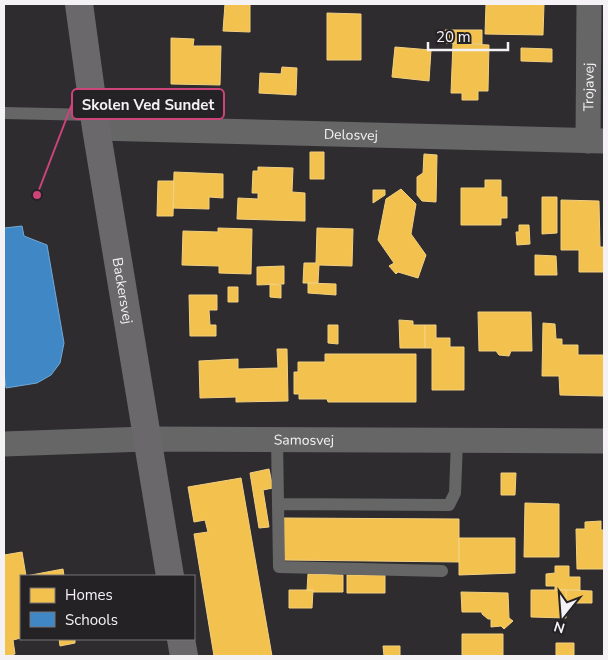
<svg xmlns="http://www.w3.org/2000/svg" width="608" height="660" font-family="'Nunito Sans',sans-serif">
  <style>
    .homes { fill: #f2c14e; stroke: #f3d080 }
    .schools { fill: #3f88c5; stroke: #75a8d3 }
    .lines { fill: none; stroke-linecap: round; stroke-linejoin: round }
    .lane { stroke: #666; stroke-width: 12 }
    .street { stroke: #666; stroke-width: 25 }
    .secondary { stroke: #6a686a; stroke-width: 28 }
    .labels { text-anchor: middle; stroke-width: 5; stroke-linejoin: round; paint-order: stroke }
    .street-label { font-size: 14px; fill: #f4f2f5; stroke: #252226 }
    .leader { fill: none; stroke: #cc447a; stroke-width: 2 }
    .callout-dot { fill: #cc447a; stroke: #252226; stroke-width: 2 }
    .callout { fill: #252226; stroke: #cc447a; stroke-width: 2 }
    .callout-label { font-size: 15px; text-anchor: middle; font-weight: bold; fill: #f4f2f5 }
  </style>
  <rect width="100%" height="100%" fill="#2e2c2f"/>
  <!-- homes -->
  <path class="homes" d="M225,4H250V32L223,31Z
    M486,4H544L543,35L485,34Z
    M327,13L361,14V60H327Z
    M445,30H482V44L445,43Z
    M171,38L194,39L193,46H221L220,85L171,84Z
    M453,43L489,45L488,91H478V100H462V93H451Z
    M395,47L431,50L429,81L392,77Z
    M521,48L552,49V62L521,61Z
    M282,67L297,68L296,95L259,93L260,73L281,74Z
    M310,152H324V179H310Z
    M424,154L437,155L436,202L422,201L417,195V177L423,173Z
    M258,167L293,168L292,192L305,193V221L237,219L238,198L258,199V193H252L253,171H258Z
    M174,172L223,174V198L209,197V209L173,208Z
    M485,180H501V197H507V218H501V225H461V188H485Z
    M158,181H174L173,216H157Z
    M401,189L416,204L411,234L426,255L418,278L398,272L396,274L389,266L394,263L378,240L386,199Z
    M373,190H385V195L373,203Z
    M542,197H557V233L542,234Z
    M561,200L599,201L600,247H604V272H579V250H561Z
    M519,225H529L530,244L517,245L516,232H519Z
    M218,228L252,229L251,274L219,273V266L182,265L183,231L218,232Z
    M317,228L353,229L352,266L319,265L318,283H303L304,263H316Z
    M535,255L556,256L557,275H535Z
    M284,266V284L257,285V267Z
    M308,283L336,284V295L308,293Z
    M270,284L281,285V298L270,297Z
    M228,287H238V302H228Z
    M189,295H217V310H209L210,325H216V336H190Z
    M478,312H531L532,351H511L509,356L499,355L496,351H479Z
    M399,320L413,321V325H425V348H400Z
    M543,323L555,324L556,339H562V345H578V355H604V396L560,395L559,376H542Z
    M328,325H338V344L328,343Z
    M425,325H436V338H450V347H464V390H432V348H425Z
    M277,349H287L288,401L236,402V397L200,398L199,361L238,359V369L278,368Z
    M325,354H416V402H328L327,399H299V394H294V372H298V362H325Z
    M269,469L273,488L263,490L269,527L259,528L250,473Z
    M501,473H516L515,495H501Z
    M241,478L272,656H214L194,534L208,532L205,520L194,522L188,487Z
    M525,503L559,504V557H524Z
    M284,518L459,519V562L284,560Z
    M601,521V530H604V569H577L576,529H585V522Z
    M459,538H515V573L459,575Z
    M22,552L26,576L63,569L64,576H21V638L13,640L15,654L4,656V555Z
    M555,566H569V577H580V590H555V586H546V574L555,573Z
    M308,574L343,575V592H313V590H307Z
    M347,575H385V593H347Z
    M289,590H313L312,608H289Z
    M531,590H566V618L531,617Z
    M566,590L592,591V603H566Z
    M461,592L508,593L509,618L513,621L504,629L501,626L491,627V619H488L482,614V612H462Z
    M462,634H503V656H462Z
    M59,639H75V643L60,646Z
    M556,643H574V656H556Z
    M383,646H400V656H384Z"/>
  <!-- schools -->
  <path class="schools" d="M22,226L24,236L47,245L64,343L60,363L51,375L37,383L6,388L4,373V228Z"/>
  <g class="lines">
    <!-- lane -->
    <path class="lane" d="M4,113L95,115
      M277,439L279,567L442,571
      M278,504L449,505L455,493L457,440"/>
    <!-- street -->
    <g class="street">
      <path id="s1" d="M96,128L604,141"/>
      <path id="s2" d="M588,141L589,4"/>
      <path id="s3" d="M4,444L146,439L604,441"/>
    </g>
    <!-- secondary -->
    <g class="secondary">
      <path id="s4" d="M79,4L96,128L170,576"/>
      <path d="M181,639L184,656"/>
    </g>
  </g>
  <g class="labels">
    <!-- street labels -->
    <g class="street-label">
      <text dy="5" stroke="none"><textPath href="#s2" startOffset="54">Trojavej</textPath></text>
      <text dy="5" stroke="none"><textPath href="#s1" startOffset="255">Delosvej</textPath></text>
      <text dy="5" stroke="none"><textPath href="#s4" startOffset="290">Backersvej</textPath></text>
      <text dy="5" stroke="none"><textPath href="#s3" startOffset="300">Samosvej</textPath></text>
    </g>
  </g>
  <!-- callouts -->
  <path class="leader" d="M37 195L72 104"/>
  <circle class="callout-dot" cx="37" cy="195" r="5"/>
  <rect class="callout" x="72" y="89" width="152" height="30" rx="5"/>
  <g class="callout-label">
    <text x="148" y="110">Skolen Ved Sundet</text>
  </g>
  <!-- border -->
  <rect width="608" height="660" fill="none" stroke="#f4f2f5" stroke-width="10"/>
  <!-- legend -->
  <rect x="20" y="575" width="175" height="65" fill="#252226" stroke="#787579"/>
  <rect x="30" y="588" width="25" height="15" fill="#f2c14e" stroke="#787579"/>
  <text x="65" y="600" font-size="15" fill="#f4f2f5">Homes</text>
  <rect x="30" y="612" width="25" height="15" fill="#3f88c5" stroke="#787579"/>
  <text x="65" y="625" font-size="15" fill="#f4f2f5">Schools</text>
  <!-- north arrow -->
  <g transform="translate(563 615) rotate(197)" stroke="#252226" stroke-width="4" paint-order="stroke">
  <path d="M0-4L9 19L0 12L-9 19Z" fill="#f4f2f5"/>
  <text y="-8" font-size="14" font-weight="bold" text-anchor="middle" fill="#f4f2f5">N</text>
  </g>
  <!-- scale -->
  <path d="M428 42v8h80v-8" fill="none" stroke="#f4f2f5" stroke-width="2.5"/>
  <text x="436" y="42" font-size="15" fill="#f4f2f5" stroke="#252226" stroke-width="4" paint-order="stroke">20 m</text>
</svg>
